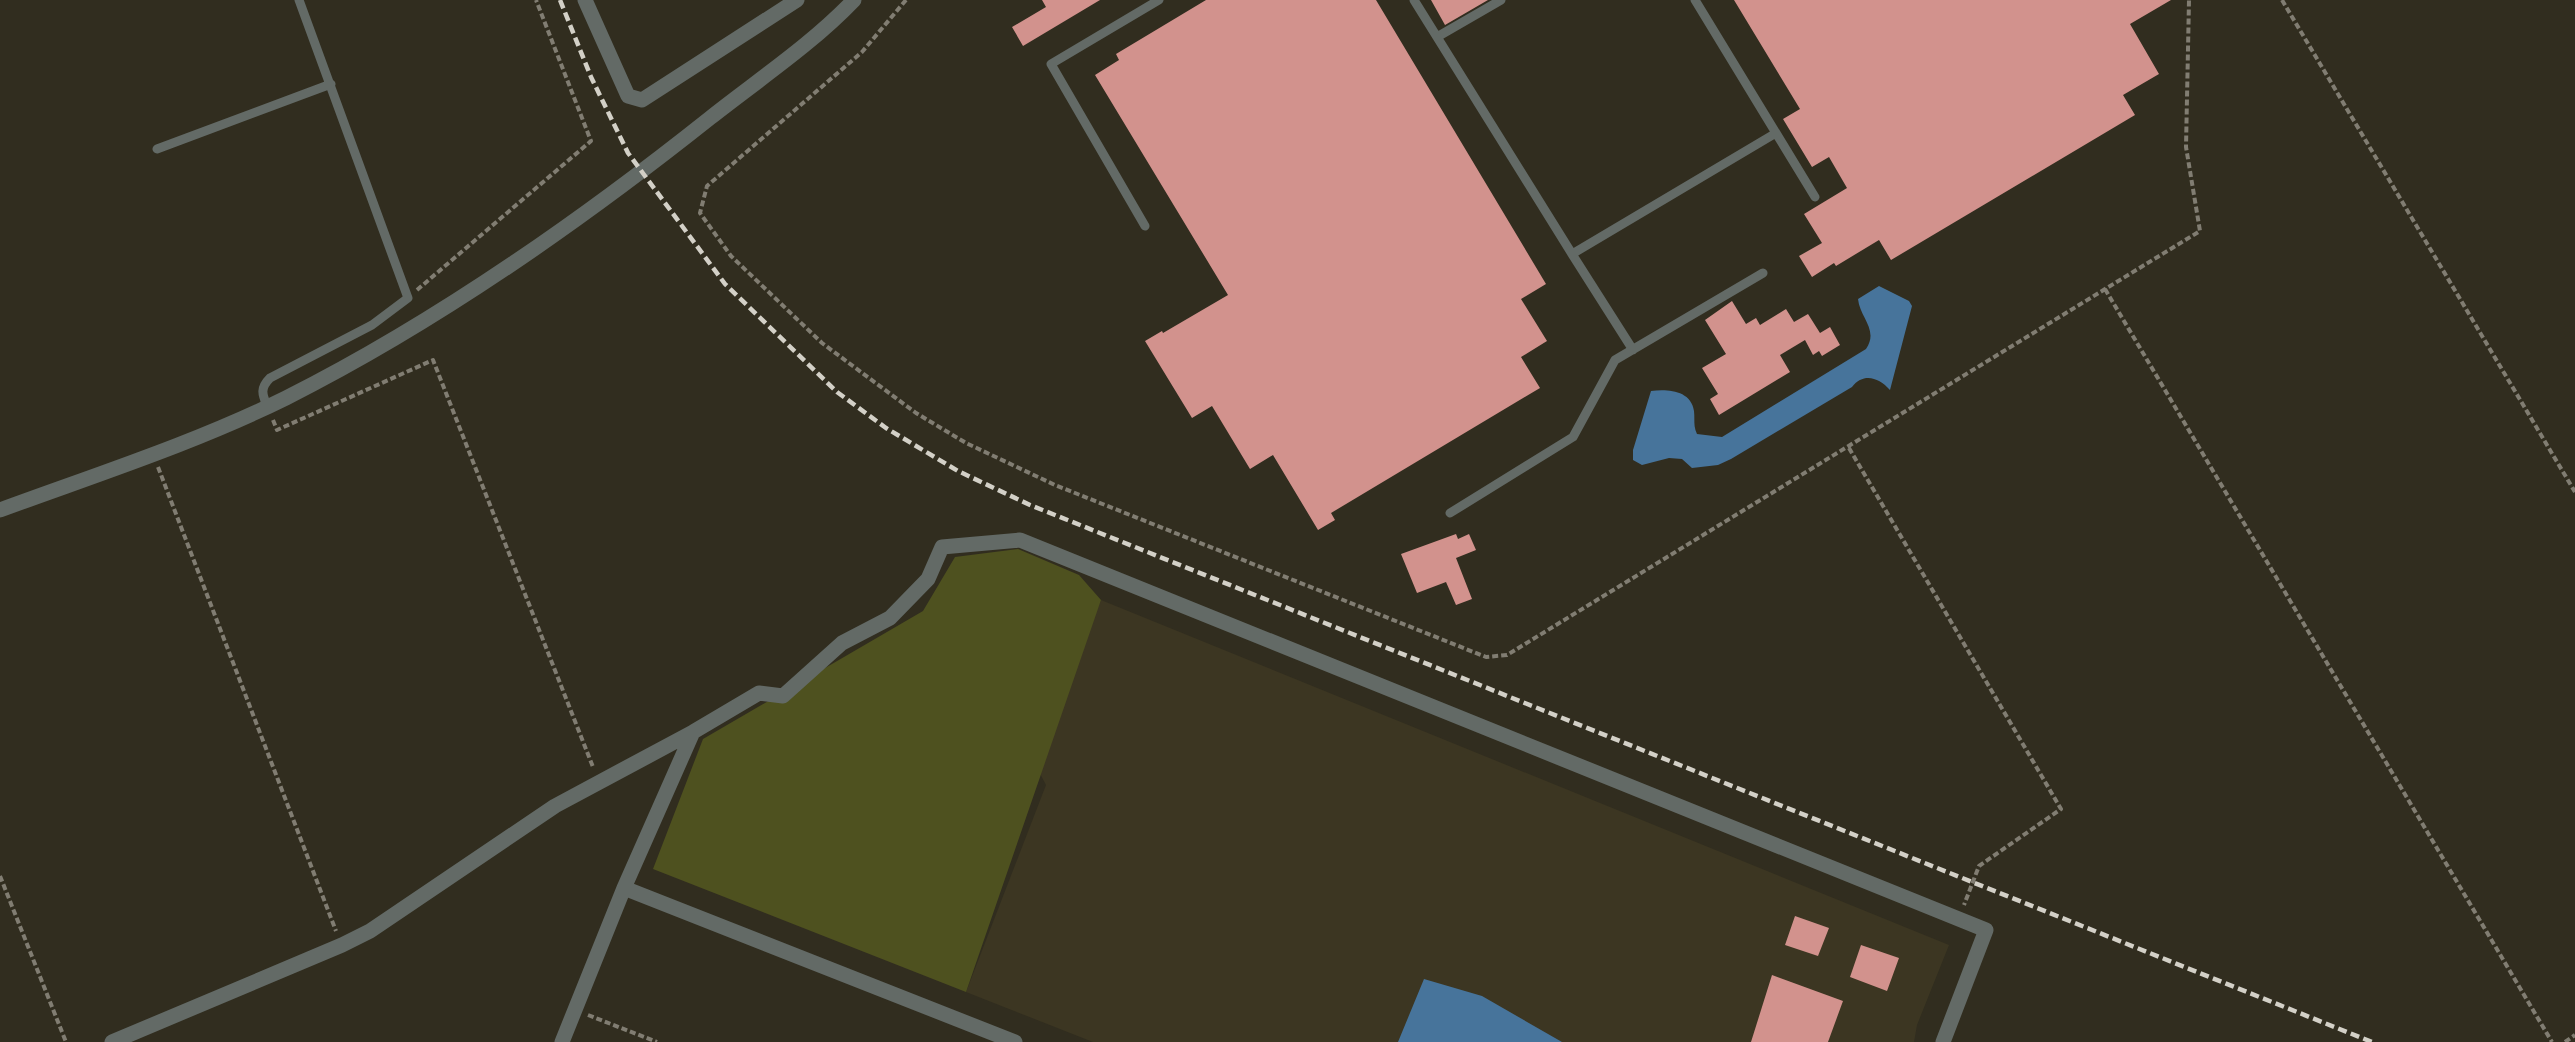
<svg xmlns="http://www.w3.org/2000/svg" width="2575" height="1042" font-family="Barlow,sans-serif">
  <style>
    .built { fill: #3c3622 }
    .green { fill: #4e511f }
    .water { fill: #47749b }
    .building { fill: #d2928d }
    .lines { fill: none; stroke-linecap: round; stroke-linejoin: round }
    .path { stroke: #817d72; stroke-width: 4; stroke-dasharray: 6 3; stroke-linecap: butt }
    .service { stroke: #636a66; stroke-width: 9 }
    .minor { stroke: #636a66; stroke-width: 15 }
    .tertiary { stroke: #636a66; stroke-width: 15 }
    .rail { stroke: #d3d0c7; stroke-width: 4.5; stroke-dasharray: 9 4.5; stroke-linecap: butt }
  </style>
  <rect width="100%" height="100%" fill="#312d1f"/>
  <!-- built -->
  <path class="built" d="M1101,600L1949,945L1917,1025L1914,1042H1093L966,992L1046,785L1035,764Z"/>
  <!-- green -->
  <path class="green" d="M1018,549L1079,575L1101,600L966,992L653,869L703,739L923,611L955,557Z"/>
  <!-- water -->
  <path class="water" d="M1879,286L1909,301L1912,306L1890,390C1879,378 1864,372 1852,387L1731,459L1718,465L1692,468L1682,459L1669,458L1642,465L1633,460V450L1651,391C1667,389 1691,390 1694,411C1695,419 1693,426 1697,434L1722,437L1866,349C1879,330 1860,318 1858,299Z
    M1424,979L1482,996L1562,1042H1398Z"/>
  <!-- building -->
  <path class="building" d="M1042,0H1100L1023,46L1012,27L1046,7Z
    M1206,0H1376L1546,284L1521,299L1547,341L1521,357L1540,388L1331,513L1335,520L1318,530L1273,455L1250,469L1212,406L1192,418L1145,341L1162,331L1163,333L1228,295L1095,75L1119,60L1116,54Z
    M1431,0H1488L1445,25Z
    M1734,0H2171L2130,24L2159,74L2123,95L2135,115L1891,260L1879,240L1836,266L1834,263L1812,277L1799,256L1822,243L1804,214L1847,188L1829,157L1812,167L1783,119L1800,109Z
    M1732,301L1746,324L1756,318L1760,325L1786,309L1794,322L1808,314L1820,333L1830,327L1840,345L1822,356L1819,351L1813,355L1805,340L1780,355L1790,372L1719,415L1710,399L1718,394L1702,368L1726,354L1705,320Z
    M1456,534L1458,539L1469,534L1476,550L1456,558L1472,599L1456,605L1446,582L1417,593L1401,554Z
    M1795,916L1829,928L1818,956L1785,945Z
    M1861,945L1899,958L1887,991L1850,977Z
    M1772,975L1843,1001L1828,1042H1751Z"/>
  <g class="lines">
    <!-- path -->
    <path class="path" d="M906,0L862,52L707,186L700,213L731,256L822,343L916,413L966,443L1055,485L1486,657L1507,655L2200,231L2186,147L2189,0
      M2282,0L2575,492
      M2105,289L2552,1042
      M417,290L591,141L536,0
      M273,420L277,430L433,360L593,767
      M1849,448L2061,809L1979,866L1964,905
      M158,467L336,931
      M0,876L66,1042
      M588,1015L657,1042
      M2565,1042L2575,1035"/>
    <!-- service -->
    <path class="service" d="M1414,0L1572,254L1776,133
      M1695,0L1815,197
      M1437,37L1501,0
      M157,149L331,84
      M1145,226L1051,64L1159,0
      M1572,254L1633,350
      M267,406C262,394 260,388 270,378L372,325L408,298L299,0
      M1450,513L1573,437L1615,360L1763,273"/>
    <!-- minor -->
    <path class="minor" d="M585,0L628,96L642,100L797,0
      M624,888L1015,1042
      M112,1042L342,945L370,931L555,806L693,732L759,693L783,696L842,643L890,618L928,579L942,547L1020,540L1986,930L1943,1042
      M562,1042L624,888L693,732"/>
    <!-- tertiary -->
    <path class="tertiary" d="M0,510C95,475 195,443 286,398C437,322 578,223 710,118C758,80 812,44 854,0"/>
    <!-- rail -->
    <path class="rail" d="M560,0L591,77L628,153L725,284L837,392L886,428L958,471L1030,505L2372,1042"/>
  </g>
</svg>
